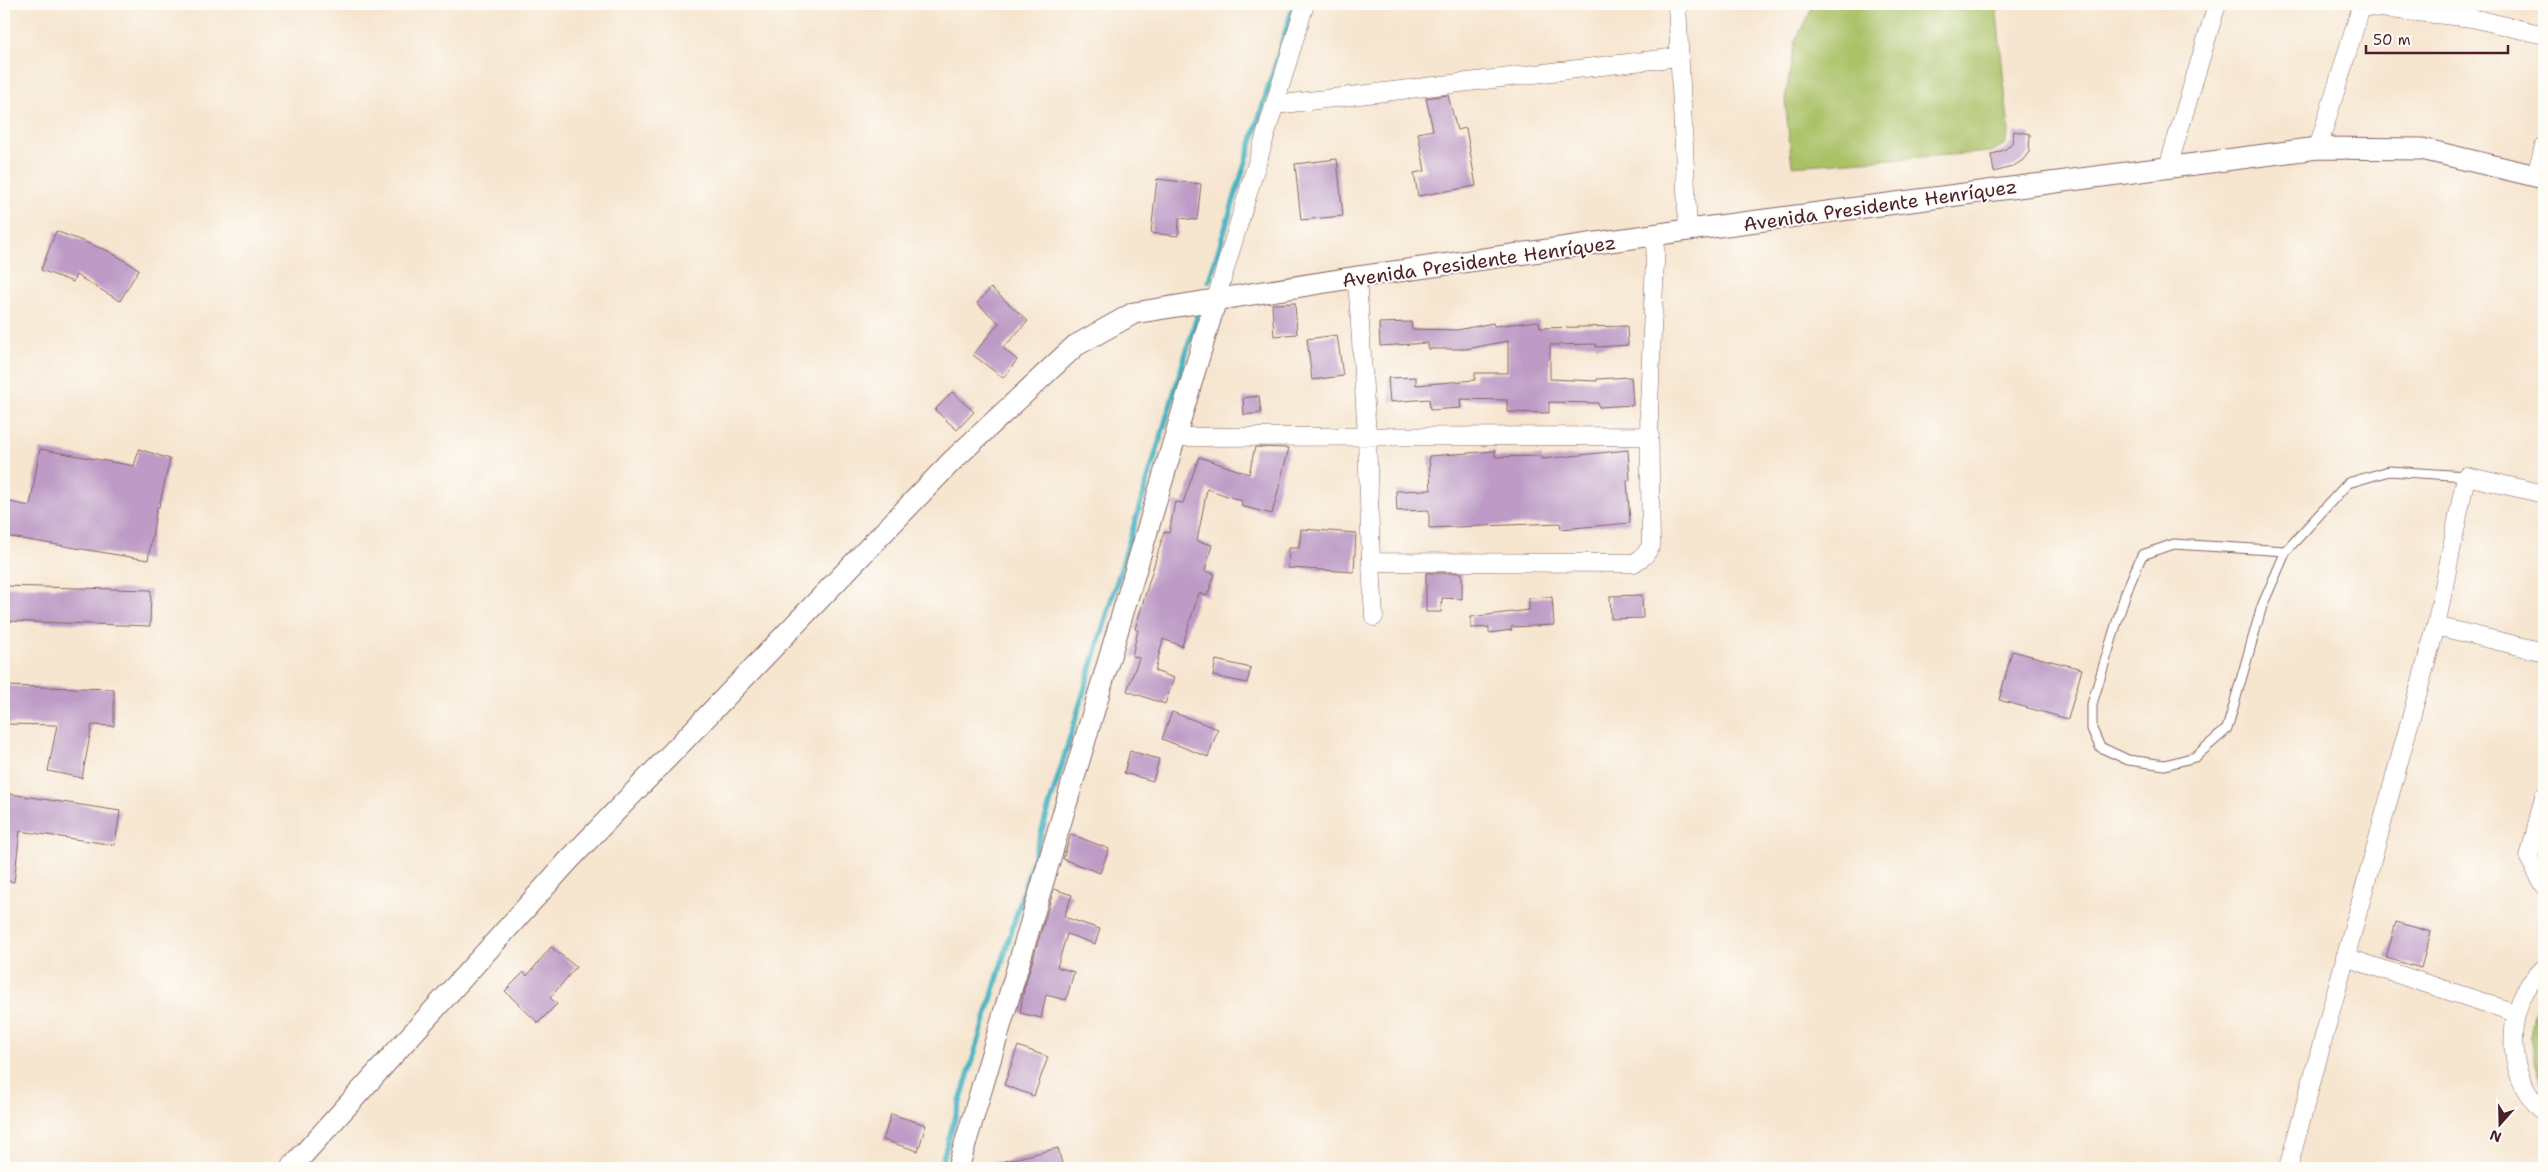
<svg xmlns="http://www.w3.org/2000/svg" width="2548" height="1172" font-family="'Shantell Sans',sans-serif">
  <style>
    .green { fill: #aac166; stroke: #7a7048 }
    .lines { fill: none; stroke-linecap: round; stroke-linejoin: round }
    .stream { stroke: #46b3c2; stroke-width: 5.5 }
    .building { fill: #bd9bc6 }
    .service-casing { stroke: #866464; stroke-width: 11 }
    .minor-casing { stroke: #866464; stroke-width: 19 }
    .tertiary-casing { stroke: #866464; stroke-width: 23 }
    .service { stroke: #fff; stroke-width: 9 }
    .minor { stroke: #fff; stroke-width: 18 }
    .tertiary { stroke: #fff; stroke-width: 21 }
    .labels { text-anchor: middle; stroke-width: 4; stroke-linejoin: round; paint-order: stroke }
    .street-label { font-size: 19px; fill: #4a1f2b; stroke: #fdfcf7 }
  </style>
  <rect width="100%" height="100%" fill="#fdfcf7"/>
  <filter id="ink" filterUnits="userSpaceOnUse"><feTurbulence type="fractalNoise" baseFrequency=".02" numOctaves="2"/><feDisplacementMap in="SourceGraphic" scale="10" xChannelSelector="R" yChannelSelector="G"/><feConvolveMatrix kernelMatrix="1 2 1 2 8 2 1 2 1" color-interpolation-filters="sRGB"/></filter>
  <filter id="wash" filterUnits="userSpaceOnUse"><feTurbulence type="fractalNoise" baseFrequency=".0096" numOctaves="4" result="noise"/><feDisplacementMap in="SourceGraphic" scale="20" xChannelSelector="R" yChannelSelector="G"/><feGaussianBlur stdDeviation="1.12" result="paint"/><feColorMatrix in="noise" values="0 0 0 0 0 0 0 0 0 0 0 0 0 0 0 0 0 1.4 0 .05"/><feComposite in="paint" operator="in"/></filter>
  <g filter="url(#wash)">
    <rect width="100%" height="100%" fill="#f6e5cf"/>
    <!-- green -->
    <path class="green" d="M1814,4H1996L2009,131L2005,144L1991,152L1792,166L1785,100L1795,41Z
      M2544,992V1085C2529,1053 2524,1024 2544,992Z"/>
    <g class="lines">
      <!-- stream -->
      <path class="stream" d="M1209,281L1294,4
        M940,1168L1199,310"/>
    </g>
    <g id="blocks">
      <!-- building -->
      <path class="building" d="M1448,95L1457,130L1466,128L1476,186L1418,196L1414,173L1425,171L1418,133L1433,130L1426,98Z
        M2014,131L2030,134L2029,152L2023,160L2012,167L1994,172L1991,155L2006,149L2012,143Z
        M1337,159L1343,216L1301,220L1295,164Z
        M1157,179L1201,184L1197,220L1179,218L1178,236L1151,233Z
        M56,231L108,251L139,269L120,301L76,275L73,282L41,270Z
        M991,288L1028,321L1003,348L1017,360L1003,378L973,355L999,323L977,303Z
        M1295,303L1297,334L1274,336L1272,304Z
        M1539,321L1540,328L1627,326L1628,345L1596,347V344L1550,345V379L1597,381V379L1631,377L1633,405L1599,407L1598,403L1549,402V413L1507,412V400L1460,399L1461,408L1430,410L1429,399L1390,402L1388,378L1416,377V385L1475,380V373H1508V341L1466,349H1428V343L1380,346L1379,323L1411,322L1412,329L1457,330L1493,323L1494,326Z
        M1337,335L1343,376L1312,380L1307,339Z
        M952,392L974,412L957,430L935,410Z
        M1259,396L1261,413L1244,415L1243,398Z
        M1255,447L1289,448L1272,514L1241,506L1242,501L1207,489L1197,541L1212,545L1205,571L1215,574L1207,596L1199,593L1182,646L1163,639L1155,671L1174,678L1165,704L1127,691L1139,658L1132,656L1138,630L1135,629L1164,532L1169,533L1175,502L1183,503L1199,457L1249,474Z
        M40,449L134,466L139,449L170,459L159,507H157L148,560L4,536V501L30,506Z
        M1628,450L1630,480L1627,481L1630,523L1561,529L1560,523L1429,528V510L1397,511L1396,491L1431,490L1429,456L1495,451V457L1542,456V459Z
        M1301,529L1356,533L1354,572L1288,568L1289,548H1299Z
        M1426,573H1462V599L1442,598L1441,612H1426Z
        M4,586L151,590L150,626L4,621Z
        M1642,595L1643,618L1611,619L1610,596Z
        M1552,597L1554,625L1511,627L1512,630L1489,633V627L1471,628V617L1529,610V598Z
        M2012,651L2082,669L2068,719L1999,700Z
        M1216,660L1251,668L1247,683L1213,676Z
        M4,686L114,689V726L92,725L82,778L48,771L57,725L4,724Z
        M1172,712L1218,729L1208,757L1162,739Z
        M1130,751L1159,759L1153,781L1124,773Z
        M4,793L120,811L115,845L20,831L14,882L4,881Z
        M1071,834L1109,849L1100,873L1063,859Z
        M1054,889L1072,895L1064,917L1100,929L1095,944L1067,934L1057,967L1074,972L1066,1000L1046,995L1041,1018L1020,1013L1024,989Z
        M2396,922L2431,932L2421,968L2386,958Z
        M551,947L576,967L550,998L557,1004L538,1023L505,991L524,972L527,976Z
        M1018,1046L1048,1057L1034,1096L1004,1085Z
        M891,1114L926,1125L918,1151L883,1140Z
        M1058,1148L1063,1168H999L998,1163Z"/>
    </g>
  </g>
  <g filter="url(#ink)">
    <use href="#blocks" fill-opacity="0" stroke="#866464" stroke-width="1"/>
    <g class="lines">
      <defs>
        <path id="service" d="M2286,551L2174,544L2142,555L2126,592L2092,704V729L2100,747L2128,760L2165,765L2195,757L2227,729L2262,606L2286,551L2348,483L2389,471L2466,476"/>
        <path id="minor" d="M1677,4L1688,230
          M2361,6L2472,18L2544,35
          M1275,105L1678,57
          M2318,148L2362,4
          M2168,167L2217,4
          M2536,175L2544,146
          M1357,277L1367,436L1371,562L1634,563L1644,556L1651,546L1649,406L1656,236
          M1216,299L1305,4
          M1177,437L1650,436
          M1371,562L1374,617
          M2436,626L2544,652
          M2544,796L2529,858L2544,885
          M2345,957L2516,1013
          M2544,968C2539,973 2533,979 2529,985C2504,1024 2509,1081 2544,1112
          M2288,1168L2436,626L2466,476L2544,494"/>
        <path id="tertiary" d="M291,1168L570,859L952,461L1075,346L1134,313L1357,277L1688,230L2318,148L2422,149L2544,178
          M958,1168L1216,299"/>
      </defs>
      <!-- service casing -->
      <use href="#service" class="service-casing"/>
      <!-- minor casing -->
      <use href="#minor" class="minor-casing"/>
      <!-- tertiary casing -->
      <use href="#tertiary" class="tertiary-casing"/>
      <!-- service -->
      <use href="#service" class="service"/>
      <!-- minor -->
      <use href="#minor" class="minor"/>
      <!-- tertiary -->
      <use href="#tertiary" class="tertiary"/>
    </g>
  </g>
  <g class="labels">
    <!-- street labels -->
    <g class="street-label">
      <text transform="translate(1880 205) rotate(-8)" y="7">Avenida Presidente Henríquez</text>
      <text transform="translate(1479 261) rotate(-8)" y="7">Avenida Presidente Henríquez</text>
    </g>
  </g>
  <!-- margin -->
  <rect width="2548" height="1172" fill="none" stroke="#fdfcf7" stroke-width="20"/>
  <!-- north arrow -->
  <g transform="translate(2500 1124) rotate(200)" stroke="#fdfcf7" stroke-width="4" paint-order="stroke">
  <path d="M0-4L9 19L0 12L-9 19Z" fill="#4a1f2b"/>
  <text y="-8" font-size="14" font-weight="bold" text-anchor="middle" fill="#4a1f2b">N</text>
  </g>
  <!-- scale -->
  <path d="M2366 45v8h142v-8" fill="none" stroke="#4a1f2b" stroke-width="2.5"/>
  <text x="2373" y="45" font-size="15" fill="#4a1f2b" stroke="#fdfcf7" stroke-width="4" paint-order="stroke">50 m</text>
</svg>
